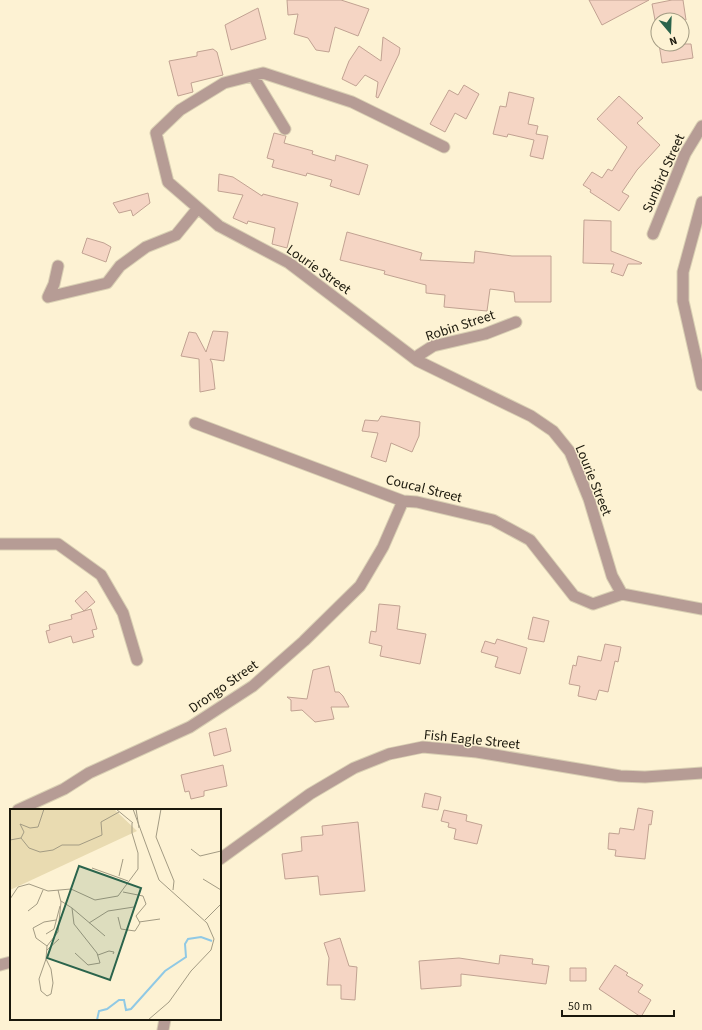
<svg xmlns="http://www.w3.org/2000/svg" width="702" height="1030" font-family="'Source Sans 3',sans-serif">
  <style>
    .building { fill: #f5d5c4; stroke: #c1a292 }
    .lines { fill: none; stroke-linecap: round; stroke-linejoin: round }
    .minor-casing { stroke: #d9cfb3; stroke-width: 13 }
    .minor { stroke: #b69c95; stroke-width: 11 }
    .labels { text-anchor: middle; stroke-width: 3; stroke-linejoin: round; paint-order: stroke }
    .street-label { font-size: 14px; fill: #1b180c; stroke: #fdf2d3 }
    .inset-river { fill: none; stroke: #90c9e5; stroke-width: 2 }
    .inset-road { fill: none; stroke: #a39b83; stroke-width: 1 }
    .view { fill: #2b644c; fill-opacity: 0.15; stroke: #2b644c; stroke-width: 2 }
    .inset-edge { fill: none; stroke: #1b180c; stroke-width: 2 }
  </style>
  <rect width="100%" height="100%" fill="#fdf2d3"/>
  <!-- building -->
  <path class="building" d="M287,0H341L369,9L358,36L335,27L329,52L316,50L308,38L294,34L298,14L288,15Z
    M589,0H649L602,25Z
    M672,0H683L686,20H655L652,4Z
    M258,8L266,39L231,50L225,25Z
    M383,37L400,48L399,54L378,98L376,97L378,82L365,75L356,86L342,79L349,61L359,46L381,61Z
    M659,44H691L693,58L662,63Z
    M213,49L217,52L223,75L191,83L193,92L178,96L169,61L197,56V52Z
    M464,85L479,94L466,119L455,113L445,132L430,124L449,90L458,95Z
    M509,92L534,98L528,124L538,126L536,134L548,136L543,159L530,156L534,140L508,134L507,137L493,134L500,106L506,107Z
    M619,96L643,118L637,123L660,145L637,170L622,192L629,196L619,211L590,192L591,190L583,185L592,172L602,178L608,169L612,171L627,147L597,119Z
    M274,133L286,136L284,143L313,151L312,154L335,161L336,155L368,165L359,195L330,186L332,180L307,173L306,176L272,167L274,160L267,158Z
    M219,174L233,177L262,196L263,194L298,203L287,248L272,244L275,228L248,221L247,224L233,218L243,195L218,191Z
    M148,193L150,203L133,216L131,210L119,213L113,203Z
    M584,220L611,221V251L642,263L641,264H628L623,276L611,272L614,264L583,263Z
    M347,232L422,253L420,260L474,263L475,251L512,256H551V302H515L514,292L490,289L487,311L444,307L445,295L426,293V285L384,274L385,271L340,260Z
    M87,238L104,243L111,247L106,262L82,253Z
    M213,331L228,332L224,361L210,359L212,363L215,389L200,392L199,359L181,356L189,332L196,333L206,352Z
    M381,416L420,422L419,436L412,452L391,443L386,462L371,457L378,433L362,431L365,420L378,421Z
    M86,591L95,602L84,611L91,609L97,629L92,630L94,637L73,643L71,636L49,643L46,631L50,630L49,625L72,619L71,615L84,611L75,601Z
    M379,604L400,606L397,629L426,634L420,664L380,656L382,646L369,643L371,631L376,632Z
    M533,617L549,621L544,642L528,639Z
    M497,639L527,648L520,674L495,667L498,657L481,652L485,641L495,644Z
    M605,644L621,647L618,662L615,661L608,692L599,690L596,700L578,696L580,686L569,684L573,665L576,666L578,656L601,661Z
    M329,666L335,692H339L343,696L349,707H331L334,719L315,722L302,710L291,711V700L287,697L307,699L313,670Z
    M226,728L231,751L214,756L209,733Z
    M223,765L227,786L204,791V796L191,799L189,791L185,792L181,775Z
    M425,793L441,797L438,810L422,807Z
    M638,808L653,811L651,825L649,824L645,859L615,856L616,850L608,849L609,833L619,834L620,828L634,830Z
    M444,810L467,815L466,821L482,825L477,844L454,839L456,829L448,827L449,823L441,821Z
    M358,822L365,891L320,895L318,876L285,879L282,854L302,851L301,837L323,835L322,826Z
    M340,938L349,966L357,967L355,1000L341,999V985H327L329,958L324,943Z
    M500,955L533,959L532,964L549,966L546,984L461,974V986L421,989L419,961L459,958L499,964Z
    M615,965L628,973L626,975L643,985L638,992L651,1000L641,1017L599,989Z
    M570,968H586V981H570Z"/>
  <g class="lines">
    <defs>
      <path id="minor" d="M253,76L285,129
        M444,147L352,102L263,73L224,83L180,110L156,133L168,182L219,226L289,263L418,361L531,416L553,431L570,452L589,499L612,576L622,594L702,609
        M702,202L683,272V301L702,385
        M653,234L685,154L702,126
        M58,266L54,284L48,297L107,283L120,266L146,247L176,235L198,208
        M418,361L419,355L433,346L485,334L516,322
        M195,423L403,501L417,502L493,520L530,540L574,596L593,604L622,594
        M0,544H58L101,575L123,613L137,660
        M18,810L64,789L89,773L190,727L253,686L304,641L360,586L383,547L403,501
        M220,859L310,794L354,768L389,754L423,747L477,752L620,776L645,777L702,773
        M0,965L11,962
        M163,1030L165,1019"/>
    </defs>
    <!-- minor casing -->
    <use href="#minor" class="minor-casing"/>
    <!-- minor -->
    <use href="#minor" class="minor"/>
  </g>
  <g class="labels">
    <!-- street labels -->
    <g class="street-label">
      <text transform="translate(663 173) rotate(-66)" y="5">Sunbird Street</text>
      <text transform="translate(319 269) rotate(35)" y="5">Lourie Street</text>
      <text transform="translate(460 325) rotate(-18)" y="5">Robin Street</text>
      <text transform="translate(594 480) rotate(68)" y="5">Lourie Street</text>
      <text transform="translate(424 488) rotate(14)" y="5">Coucal Street</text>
      <text transform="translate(223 686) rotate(-35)" y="5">Drongo Street</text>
      <text transform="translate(472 739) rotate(6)" y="5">Fish Eagle Street</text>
    </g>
  </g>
  <!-- overview -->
  <g transform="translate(10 809)">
    <rect width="211" height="211" fill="#fdf2d3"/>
    <path d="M0,0H104L127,22L0,81Z" fill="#e9dbb1"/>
    <path class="inset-river" d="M87,211L89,202L97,200L109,191H114L116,201L121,200L155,162L176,148L175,135L178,130L191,128L202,132"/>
    <path class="inset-road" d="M106,0L123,14M123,0L149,71L197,114L204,130L201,141L181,162L159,193L138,211M126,0L129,19M151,0L146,28L164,72L163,81M11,29L14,23L10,15L20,19L28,18L34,0M0,31L11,29L19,39L30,43L43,41L52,36H69L92,26L91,13L109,3M181,40L190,47L211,42M82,59L118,72M109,67L113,50M193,70L211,81M0,90L8,78L19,75L38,82L61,80L85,91L108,87L128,60V44L122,24V14M51,92L62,99L64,115L87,144L90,154L78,156L65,144M62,99L95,127M18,102L27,95L33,81M108,108L111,120L125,122L130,114L126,107L136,95L133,87L113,83M195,111L211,95M129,113L150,110M79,114L98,102L124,98M36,125L44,120L50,97M37,137L26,129L23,119L34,113L46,111M37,141L49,130M88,146L99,142L104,143L103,145M36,150L41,160L43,174L41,185L37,187L31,182L29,170ZM36,150L37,137L48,123L51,93L48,81"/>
    <path class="view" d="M69,57L131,79L100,171L37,149Z"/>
    <rect width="211" height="211" class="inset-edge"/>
  </g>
  <!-- north arrow -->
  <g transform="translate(670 32) rotate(161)"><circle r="19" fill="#fdf2d3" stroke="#a39b83"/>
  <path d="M0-3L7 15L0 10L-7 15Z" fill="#2b644c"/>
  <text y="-6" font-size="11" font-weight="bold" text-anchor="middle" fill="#1b180c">N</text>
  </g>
  <!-- scale -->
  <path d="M562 1010v6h112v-6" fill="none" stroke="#1b180c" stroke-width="2"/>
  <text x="568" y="1010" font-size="12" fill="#1b180c" stroke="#fdf2d3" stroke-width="3" paint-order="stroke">50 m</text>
</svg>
